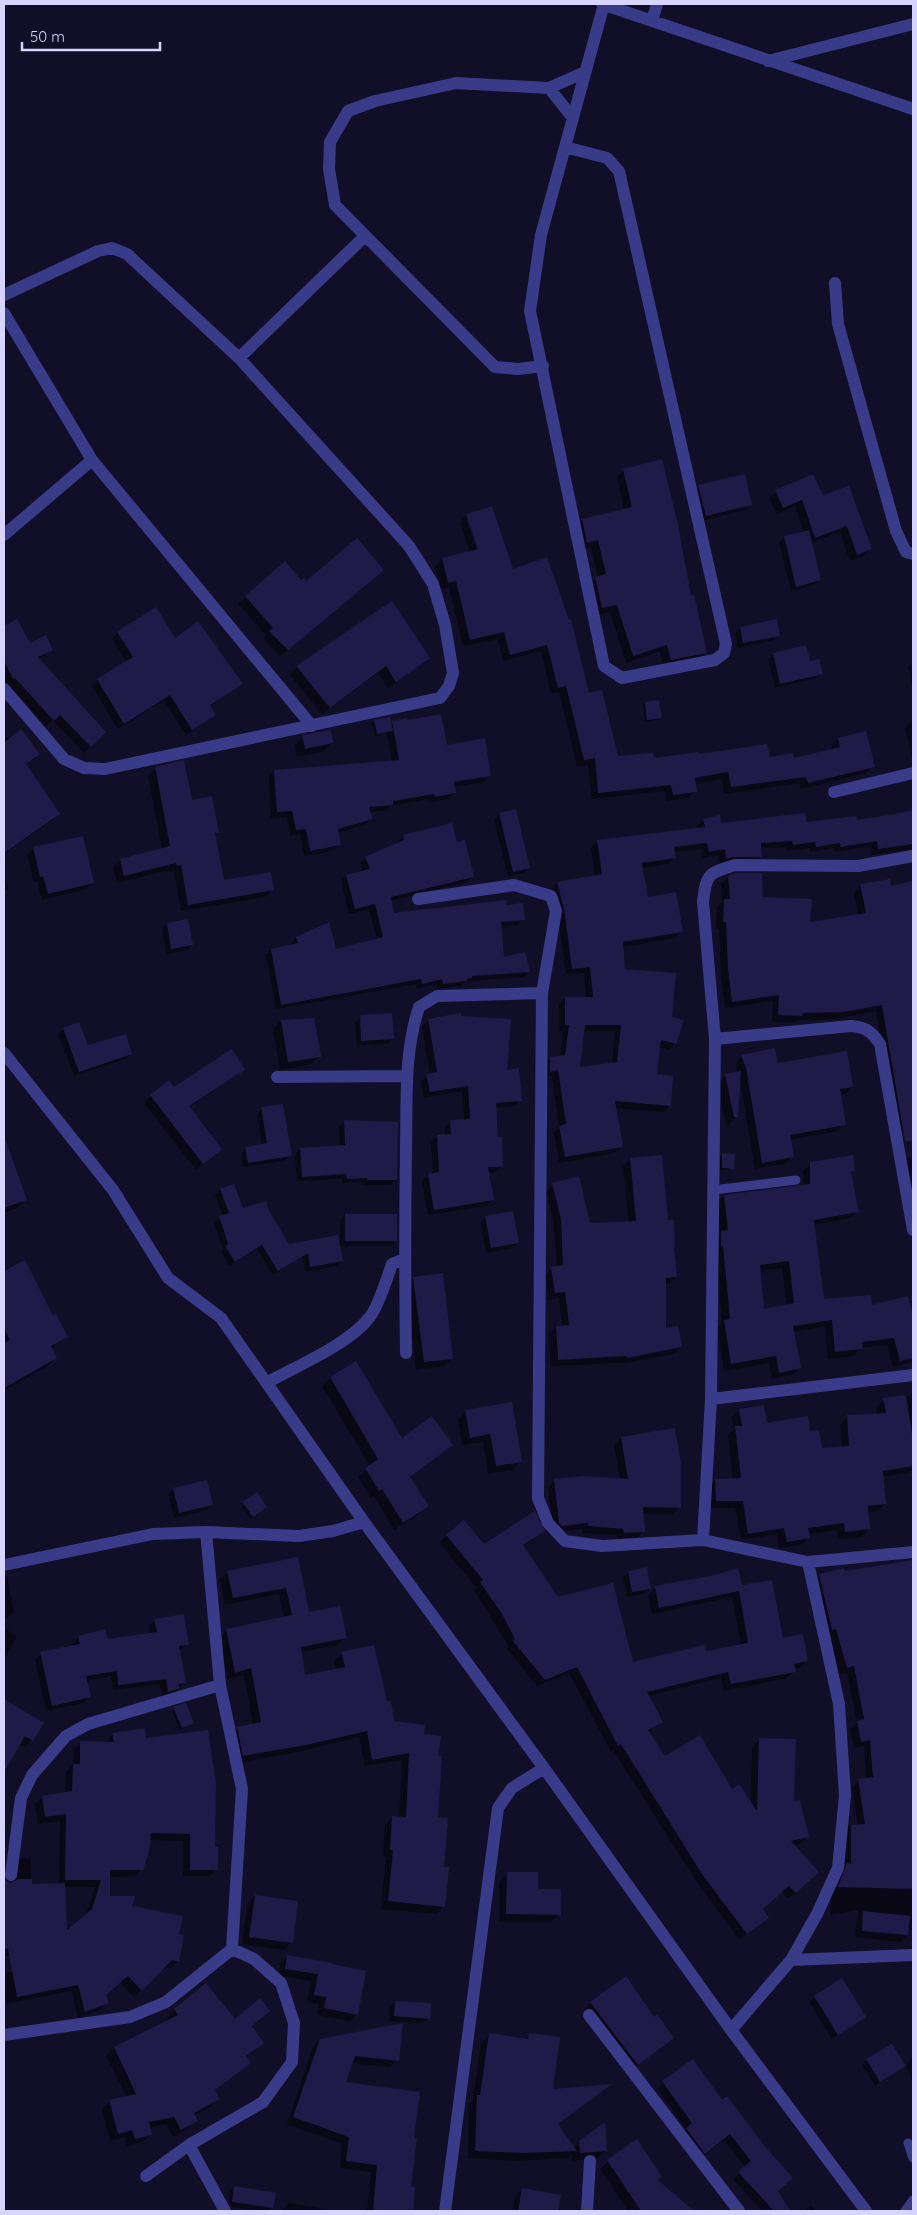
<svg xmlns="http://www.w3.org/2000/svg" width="917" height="2215" font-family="Quicksand,sans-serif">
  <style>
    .shadow { fill: #0007; fill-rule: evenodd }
    .building { fill: #201a49; fill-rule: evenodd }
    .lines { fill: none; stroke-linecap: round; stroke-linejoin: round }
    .service { stroke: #383b88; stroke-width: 9 }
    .minor { stroke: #383b88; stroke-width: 12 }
  </style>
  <rect width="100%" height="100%" fill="#110f27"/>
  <!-- shadow -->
  <path class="shadow" d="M624,470L690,597L706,653L699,660L663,667L660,651L626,663L610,612L595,615L588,585L598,577L591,547L580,550L575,528L582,520L624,510L617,477Z
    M699,487L750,505L745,510L701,521L694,492Z
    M776,492L822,497L870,549L864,556L850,561L840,532L810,543L820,580L814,585L791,591L779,543L784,537L804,532L795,506L777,514L769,498Z
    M467,515L512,571L588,695L617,758L653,759L698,756L793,759L832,750L831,746L838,739L874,766L866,773L801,789L799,783L724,794L722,779L694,784L695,791L688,798L666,801L665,791L592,799L588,765L577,766L559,692L551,694L541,651L503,661L498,639L463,646L449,587L441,589L435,566L442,559L470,552L460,522ZM466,518H469L481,554L478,555Z
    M285,563L301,582L375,577L280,656L263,639L266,635L238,604Z
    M391,603L429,658L388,688L378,673L322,714L290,675L297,667Z
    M17,621L30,645L52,650L39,659L105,732L84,753L53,720L46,726L4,680V628Z
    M740,628L779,635L774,640L738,648L735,633Z
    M118,633L174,640L241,684L209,707L215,715L186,735L164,700L118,729L92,686L98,680L127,663L112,638Z
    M773,654L809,662L822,673L816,678L775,688L768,659Z
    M913,662V690L908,667Z
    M645,703L660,718L658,720L645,722L643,705Z
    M913,720V762L905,727Z
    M374,721L390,724L392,722L446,746L490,775L484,782L453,787L455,793L448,799L429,803L428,799L391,806L386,811L370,812L371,819L365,825L337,833L339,845L333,851L304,856L300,834L290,836L287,817L271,818L269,777L275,771L392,762L387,733L375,736L372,724Z
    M4,734L9,740L38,754L26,765L59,814L51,821L4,854Z
    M303,737L332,743L324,751L297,757L295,745Z
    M156,768L191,801L218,832L215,836L224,882L272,890L265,897L181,911L174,871L169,872V870L117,883L113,867L120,860L162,850L148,775Z
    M913,812V849L872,855L871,846L835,852L834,848L810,852L809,848L787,851L786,847L760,848V857L754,863L720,865L719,855L703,858L701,849L674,852L675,857L668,864L642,868L647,898L681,931L675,938L622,947L624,970L671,1018L675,1044L669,1050L659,1047L655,1076L670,1106L663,1112L615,1108L621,1146L615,1153L559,1163L554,1133L559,1127L552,1076L544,1077V1064L550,1058L560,1057L563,1031H559V1004L566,998H586L584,973L566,974L558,916L551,889L558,883L595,876L591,848L597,841L698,829L697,826L704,820L720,824L856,821ZM583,1031H615L612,1064L579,1069Z
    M500,814L528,868L523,873L508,877L494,819Z
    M403,836L456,844L473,877L467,882L391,901L393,914L506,907L523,919L518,925L500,927L503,959L529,971L524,977L467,981L460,986L437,989V984L417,989L416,984L276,1009L266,955L271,950L292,946L291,944L296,938L335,951L377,940L369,909L349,914L341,881L346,876L363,871L360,863L365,858L398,844V842Z
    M34,848L93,882L87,889L42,900L37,882H34L27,855Z
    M4,874L8,889L4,893Z
    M728,877L809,924L858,915L854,893L861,886L890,888L913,882V1130L896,1133L876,1011L836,1019L797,1020L794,1023L772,1021L773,1001L725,1008L721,977L719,929H716L717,907L722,902L721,884Z
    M187,920L192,945L187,950L166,954L162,929L167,924Z
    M360,1017L393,1038L388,1044L357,1045L355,1022Z
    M313,1019L319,1056L311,1064L280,1070L273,1029L281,1021Z
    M429,1020L506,1071L521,1100L514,1106L495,1108L502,1166L496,1172L488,1173L492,1200L486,1206L428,1215L422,1181L428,1175L433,1174L431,1142L437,1136H445V1128L451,1121L464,1120L462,1091L424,1098L421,1081L430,1074L422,1026Z
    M63,1029L87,1046L130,1054L125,1059L74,1076L58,1034Z
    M742,1056L852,1087L845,1094L839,1095L844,1125L838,1131L789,1140L792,1157L785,1164L755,1169L740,1081L737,1116L728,1125H726L717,1084L725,1076L738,1073L735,1063Z
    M243,1069L236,1076L189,1107L221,1149L196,1170L144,1103L151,1096Z
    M262,1109L290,1155L285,1161L243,1167L241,1153L246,1148L262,1146L257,1114Z
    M344,1121L396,1179L391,1185H362V1182L342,1183V1179L297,1181L295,1154L301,1149L340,1146L339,1126Z
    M722,1155L733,1168L730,1170H720V1157Z
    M913,1156V1229L902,1164L909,1157Z
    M11,1158L25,1200L17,1208L4,1213V1161Z
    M630,1159L667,1221L676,1277L669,1284H665V1330L681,1347L674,1354L620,1364V1363L551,1366L549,1334L556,1327H562L559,1298L549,1300L545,1275L552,1268L557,1267L554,1226L546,1191L553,1184L589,1225L629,1223L623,1166Z
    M811,1164L854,1171L851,1174L858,1211L850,1218L814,1225L823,1301L871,1307L907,1298L913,1323V1362L893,1367L887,1345L861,1348L854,1356L828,1359L825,1326L793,1332L800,1368L793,1375L772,1379L769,1363L724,1371L717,1328L722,1323L714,1240L720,1233L717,1203L724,1196L804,1186L803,1171ZM782,1268L787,1306L762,1310L759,1271Z
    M233,1185L243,1210L268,1211L289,1245L341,1261L336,1266L305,1272L303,1256L273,1275L257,1249L229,1266L221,1252L223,1250L214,1223L223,1216L215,1195L220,1190Z
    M345,1215L396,1240L391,1246H340V1221Z
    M486,1217L517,1243L512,1248L486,1253L480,1222Z
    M4,1266L6,1271L53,1318L66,1336L51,1349L56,1358L46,1367L4,1391Z
    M414,1278L452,1358L444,1366L416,1370L406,1286Z
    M331,1378L402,1440L451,1445L409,1478L427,1506L419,1514L394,1530L374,1496L371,1498L358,1477L370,1466L322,1386Z
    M913,1392V1468L908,1473L882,1477L885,1504L877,1511L867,1512L869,1529L861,1537L838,1539L837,1530L808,1534L809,1537L801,1545L779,1548L777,1534L741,1540L735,1508H709L708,1488L716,1480H733L728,1435L734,1429L732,1417L740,1410L766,1425L809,1433L821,1449L842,1448L840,1424L848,1416L877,1414L876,1407L884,1400L910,1396Z
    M466,1411L520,1462L512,1470L488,1474L483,1442L462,1445L458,1419Z
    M674,1430L680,1507L673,1514H643L644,1531L637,1538L617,1540V1535L582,1533V1529L555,1532L553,1530L548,1487L555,1480H620L614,1445L621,1438Z
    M207,1482L212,1505L207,1510L174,1518L168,1494L173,1489Z
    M243,1503L263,1509L250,1519L241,1505Z
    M464,1521L483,1545L543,1531L523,1547L558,1598L632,1664L741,1645L732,1597L652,1614L648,1595L655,1588L741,1587L782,1639L807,1661L800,1668L794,1669V1671L787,1678L724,1691L721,1678L648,1696L661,1722L648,1732L665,1758L731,1790L751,1804L752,1747L759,1740L793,1803L808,1836L800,1844L793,1845L810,1879L788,1899L782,1892L762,1910L768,1918L739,1940L696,1881L613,1750L611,1752L569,1673L537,1686L507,1649L509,1647L474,1590L477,1588L439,1543Z
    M297,1558L308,1613L345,1637L338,1645L300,1652L304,1676L336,1670L334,1661L342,1654L386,1703L393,1722L423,1735L437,1757V1818L444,1906L437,1914L381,1909L386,1857H383L385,1825L393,1817L399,1818L402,1760L365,1766L359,1737L298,1752L236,1763L230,1735L238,1728L253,1725L244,1675L228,1679L219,1638L226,1630L284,1618L279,1594L225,1605L220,1579L228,1572Z
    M912,1562L913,1572V1930H908L907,1935L900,1942L855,1937L858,1910L830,1915L831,1896L840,1872L845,1867L844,1833L851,1826H858L852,1788L859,1780L866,1779L864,1746L854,1748L850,1729L857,1723L847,1673L840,1674L812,1583L820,1575Z
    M629,1572L650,1589L644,1594L627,1597L623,1577Z
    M7,1576L14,1612L4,1620V1577Z
    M155,1620L188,1644L179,1651L185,1682L173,1694L162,1697L160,1684L113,1690L111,1676L86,1681L89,1697L83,1703L46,1711L35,1660L41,1654L73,1646L72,1644L78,1638L104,1631L107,1640L150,1635L149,1626Z
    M4,1628L17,1636L4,1659Z
    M4,1700L43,1723L32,1740L25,1747L19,1744L4,1770Z
    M174,1708L193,1723L180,1730L172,1711Z
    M113,1734L145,1739L214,1849L217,1869L210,1876H183V1841L149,1840L142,1869L135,1876L109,1877V1897L131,1907L178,1935V1961L171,1968L164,1967L134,1997L120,1983L105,1995L107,2003L100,2010L78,2018L71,1991L4,2004V1973L54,1965V1955L4,1956V1928H6L12,1899L15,1865L22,1858H31V1885L59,1884L60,1821L38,1824L35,1804L42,1797L65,1793L66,1772L73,1765L74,1749L81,1742L106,1743ZM64,1887H95L86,1915L66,1932Z
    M507,1874L559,1914L551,1922H499V1882Z
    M255,1896L292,1942L283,1950L242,1944L247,1905Z
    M287,1957L330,1964L357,2014L350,2021L317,2015L319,2004L307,2002L311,1981L278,1976L280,1964Z
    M206,1985L235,2021L268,2011L251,2027L262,2043L246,2057L249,2063L214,2091L218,2099L210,2107L194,2115L196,2121L188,2129L173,2137L166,2124L149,2128L150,2134L142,2142L127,2146L125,2137L110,2141L102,2109L110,2101L127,2097L106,2056L114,2048L169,2021L167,2018L174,2010Z
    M815,1997L864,2017L832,2039L809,2002Z
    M395,2003L429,2018L424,2023L389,2021L390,2008Z
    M591,2003L654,2019L673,2038L630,2071L584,2009Z
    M489,2034L524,2040L529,2035L552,2091L609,2085L557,2125L574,2148L580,2142L606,2150L598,2158L572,2161V2154L568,2158L515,2161L468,2158L469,2104L473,2100L481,2043Z
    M320,2040L397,2060L390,2067L352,2063L344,2083L412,2139L410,2188H414L411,2211H367L371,2172L340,2168L342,2144L287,2124L313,2047Z
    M912,2058H913V2084L906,2065Z
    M867,2060L904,2066L875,2086L862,2065Z
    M693,2061L777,2192L789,2211H758L761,2210L733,2179L745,2167L724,2140L699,2159L680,2135L686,2129L657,2088Z
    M608,2161L657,2180L692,2211H628L600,2169Z
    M235,2187L272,2208L268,2211H256L228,2206L230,2192Z
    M523,2189L560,2196L557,2211H512L515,2197Z
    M288,2203L325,2209V2211H281Z
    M811,2205L816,2211H803Z"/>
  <!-- building -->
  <path class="building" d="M662,459L678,525L691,596L694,595L707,653L671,660L667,645L633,656L617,605L602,608L595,577L606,574L598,540L587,543L582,519L632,507L623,469Z
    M745,474L752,505L706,516L698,485Z
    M813,474L823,495L849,486L872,549L857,555L847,526L815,538L802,500L783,508L775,490Z
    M492,506L513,569L547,557L569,620L571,619L589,693L602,690L618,756L653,753L654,758L699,752V754L767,744L770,757L793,753L794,758L840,747L838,738L866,731L875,767L808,783L806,777L731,787L728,772L695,778L697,792L673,795L671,785L598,793L595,758L584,760L566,686L558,688L547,645L510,655L504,632L470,640L456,581L448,583L442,558L478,549L466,514Z
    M809,530L821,580L796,587L784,536Z
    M357,538L384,570L288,650L269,631L273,628L245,596L285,561L301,580L304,578L306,581Z
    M392,601L430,658L396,682L386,666L330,708L296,666Z
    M156,607L175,638L198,621L243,684L210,705L216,715L192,730L170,695L124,724L97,679L133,657L117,632Z
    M17,619L30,643L46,635L53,650L38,657L106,732L91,747L60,715L54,721L15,678L13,679L4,661V626Z
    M777,619L780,636L743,643L740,627Z
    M806,645L810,661L819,659L823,674L780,684L773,653Z
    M659,700L662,718L647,720L645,702Z
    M441,714L447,745L485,738L491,776L454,782L456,793L435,797L434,794L393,801V805L369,807L373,819L338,829L341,845L310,851L306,829L296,830L292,811L277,812L274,770L399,760L392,721L407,718L408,720Z
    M390,717L393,731L377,734L374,720Z
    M21,729L40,754L26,764L60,814L4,853V743Z
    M331,730L333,743L305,749L302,735Z
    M184,760L192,800L212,796L219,833H215L224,880L271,872L274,890L188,905L181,865L177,866L176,863L124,876L120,859L170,846L155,767Z
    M516,809L530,868L513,872L499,813Z
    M913,810V844L878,849L877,841L841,847L840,843L816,847L815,842L793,845L792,841L761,843L762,857H735L726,859L725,849L709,852L707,843L674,847L676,858L642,863L648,897L676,892L683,932L623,942L625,969L676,973L672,1017L684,1020L676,1044L661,1040L657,1074L673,1076L671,1106L615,1101L623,1147L565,1157L559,1126L566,1124L558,1070L550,1072V1057L565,1055L569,1025H565V997H593L590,967L572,969L564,909L557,882L602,874L597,840L705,827L703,819L720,815L721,823L805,813L806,822L856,816L857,820L896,814ZM585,1025H621L617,1062L580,1067Z
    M452,823L457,842L465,840L474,877L391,897L394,913L506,900L507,905L523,903L525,920L501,922L504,957L525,952L530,972L472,976V978L467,979V981L443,984L442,979L422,984L421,979L281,1005L271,949L298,943L296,937L329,922L336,949L383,937L375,904L355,909L346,875L370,869L365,857L404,840L403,835Z
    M83,836L94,883L48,894L43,876L40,877L33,847Z
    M736,873H762L763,897L812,899L810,922L866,913L860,884L890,879L891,886L913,881V1141H905L882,1005L844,1012L803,1013L802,1016L778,1015L779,995L732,1002L728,969L726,922H723L724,899H730L728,876Z
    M188,919L193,945L171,949L167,923Z
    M392,1013L394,1039L361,1041L360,1015Z
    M461,1013V1016L511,1019L507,1070L519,1068L522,1101L496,1103L498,1137H502L503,1167H488L494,1200L434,1210L428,1174L439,1172L437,1135L451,1134L450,1120L470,1119L468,1086L430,1092L426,1074L437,1072L428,1019Z
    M314,1018L321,1057L288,1062L281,1020Z
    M79,1022L88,1045L126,1034L132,1054L79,1072L63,1028Z
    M775,1048L778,1063L847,1051L853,1087L840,1089L846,1125L790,1135L794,1157L762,1163L746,1068L741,1055Z
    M232,1049L245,1070L189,1106L222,1149L203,1164L150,1095L169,1080L174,1087Z
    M741,1071L738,1117H734L725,1074Z
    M283,1104L292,1156L248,1163L245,1147L267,1143L261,1107Z
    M344,1120L398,1122L397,1180H367V1178L347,1179L346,1174L302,1177L300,1148L345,1145Z
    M6,1141L27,1200L4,1208V1142Z
    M722,1153L735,1154L734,1169L722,1168Z
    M662,1155L668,1220H674L675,1247H674L677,1277L666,1278V1328L678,1326L682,1347L627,1358L626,1356L558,1360L556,1326L569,1325L565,1292L555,1293L551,1267L563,1265L561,1219L552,1183L579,1176L590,1223L636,1221L630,1158Z
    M853,1155L855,1171L851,1172L859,1212L814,1220L824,1299L871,1295L872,1305L908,1296L913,1318V1358L900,1361L894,1338L862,1342L863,1349L835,1352L832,1320L793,1326L801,1368L779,1373L776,1356L731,1364L724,1320L730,1319L723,1246H721V1231L728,1230L724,1195L810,1184V1162ZM789,1261L794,1303L764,1309L760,1265Z
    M234,1184L243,1208L266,1201L269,1211L289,1244L338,1235L343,1261L310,1267L308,1253L278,1271L262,1245L235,1262L225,1246L228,1244L219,1216L229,1213L220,1189Z
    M513,1211L519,1243L491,1248L485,1216Z
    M345,1214H397V1241H345Z
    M25,1260L53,1316L56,1314L68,1337L51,1346L57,1358L4,1388V1343L10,1340L4,1328V1271Z
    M443,1273L453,1359L424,1362L413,1277Z
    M356,1361L402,1438L432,1416L453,1445L410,1477L429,1506L403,1523L382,1489L379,1491L365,1468L378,1459L330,1377Z
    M906,1395L913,1441V1466L883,1471L886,1504L868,1506L870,1529L845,1532L844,1523L808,1528L810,1538L787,1542L784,1528L748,1534L743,1501H716L715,1479L741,1478L735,1426H742L739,1409L764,1405L767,1423L808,1416L810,1431L819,1430L822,1448L849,1446L847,1415L886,1413L883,1398Z
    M512,1402L522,1462L496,1466L490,1434L470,1438L465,1410Z
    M675,1428L681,1464V1508L643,1507L645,1532L624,1533L623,1529L588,1526V1523L562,1526L559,1523L554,1479L582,1476L628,1479L621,1437Z
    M207,1480L213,1505L179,1513L173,1488Z
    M257,1492L267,1507L253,1517L242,1502Z
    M535,1511L545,1531L523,1545L558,1597L613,1583L633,1662L704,1645L706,1651L748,1643L739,1591L659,1608L655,1586L715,1575L738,1568L742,1585L772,1580L783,1638L803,1634L808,1661L794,1664L796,1672L731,1684L728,1672L647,1692L663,1722L648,1730L665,1756L700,1735L732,1789L739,1784L757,1811L759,1738L796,1739L794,1801L800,1800L809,1837L791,1841L819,1872L796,1893L789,1886L763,1909L769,1918L747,1934L702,1874L621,1744L618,1746L577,1667L545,1680L513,1641L515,1639L502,1614L480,1582L483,1580L446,1535L464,1520L484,1544Z
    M298,1557L309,1612L340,1606L347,1638L301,1647L305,1675L345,1667L341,1652L374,1645L387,1701H391L394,1721L425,1725L424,1734L441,1736L438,1756H442L438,1817L448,1818L444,1867H449L445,1907L388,1901L393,1850H390L392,1816L406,1817L409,1753L372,1760L367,1731L306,1745L243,1756L237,1727L261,1722L251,1668L235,1673L226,1629L292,1615L286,1588L233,1598L227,1571Z
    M913,1560V1889L838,1887L847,1863L851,1864V1825L865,1824L858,1779L873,1777L870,1740L861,1742L857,1721L864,1719L854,1666L847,1668L836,1629L832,1630L819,1574L844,1568L845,1571Z
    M647,1567L651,1589L632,1592L628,1571Z
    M184,1614L189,1645L179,1646L186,1683L178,1684L180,1688L168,1692L166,1679L118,1685L117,1671L86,1676L91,1697L52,1706L40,1652L80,1644L78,1636L105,1629L108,1639L157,1632L154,1619Z
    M4,1699L44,1723L33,1741L25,1736L4,1772Z
    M186,1703L194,1723L182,1728L173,1707Z
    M145,1728L146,1738L208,1730L216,1783L215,1847H218V1870H190V1834L151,1833L149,1852L143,1870H110V1896H135L132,1906L183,1916L179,1934L184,1935L179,1962L172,1960L142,1991L128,1976L106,1995L109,2003L85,2012L78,1985L17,1997L8,1949H4V1879L10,1883L18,1879H32V1884L65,1883L67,1930L92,1909L101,1880H65L66,1814L45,1817L42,1796L72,1791L73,1764H80V1741L114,1742L112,1733Z
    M507,1872H538V1889H561V1915L506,1914Z
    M255,1895L298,1901L293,1943L249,1937Z
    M863,1911L910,1916L908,1935L862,1931Z
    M287,1955L332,1963V1964L366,1971L358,2015L324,2008L326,1997L314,1995L318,1974L285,1969Z
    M626,1976L654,2017L657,2014L674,2038L638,2065L590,2002Z
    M842,1978L866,2017L838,2035L814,1996Z
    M206,1983L235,2019L260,1998L270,2011L252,2026L264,2043L246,2056L251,2063L215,2090L220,2099L194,2113L198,2121L181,2130L174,2117L149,2122L152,2135L135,2139L132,2130L118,2134L109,2100L136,2094L114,2047L178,2015L174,2009Z
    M395,2001L431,2003L430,2019L394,2016Z
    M403,2023L399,2061L355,2056L346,2082L420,2092L414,2138H417L411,2187H415L413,2211H373L377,2165L346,2161L349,2137L293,2117L320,2039Z
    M489,2033L528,2039L529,2033L560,2037L553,2089L612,2084L558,2124L577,2151L524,2153L475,2151L477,2095H480Z
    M892,2044L906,2066L880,2082L866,2059Z
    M693,2059L722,2100L727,2096L766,2148L793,2178L778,2191L790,2211H774L738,2172L751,2161L730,2134L705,2154L686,2128L692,2123L662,2081Z
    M605,2122L607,2151L580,2153L579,2141Z
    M637,2139L662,2177L658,2180L694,2211H641L607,2160Z
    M234,2186L276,2193L273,2208L232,2202Z
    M522,2188L561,2195L558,2211H518Z"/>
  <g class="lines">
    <!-- service -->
    <path class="service" d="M713,1190L796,1180
      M908,2143L913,2158
      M905,2211L913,2200"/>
    <!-- minor -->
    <path class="minor" d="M602,4L913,109
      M652,21L657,4
      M768,61L913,24
      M549,88L573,118
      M565,147L607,158L619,171L726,644L724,653L715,660L622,678L604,666L530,311L541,235L604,4
      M835,283L838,324L896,531L906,552L913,554
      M4,295L98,251L112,248L127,254L239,358L409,546L433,584L445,625L453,673L449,686L440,698L105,769L84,768L64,759L4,689
      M4,313L92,460L312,726
      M239,358L365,236
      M543,366L518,369L495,367L335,205L329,169L330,142L348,111L375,101L456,83L549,88L585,72
      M4,535L92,460
      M834,792L913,773
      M418,899L514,885L551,896L556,911L542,993L538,1498L548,1523L565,1541L602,1546L703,1540L808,1562L913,1552
      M715,1039L851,1026C866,1027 872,1032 880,1044L913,1230
      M4,1053L113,1190L168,1278L221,1318L364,1522L544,1768L731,2030L866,2211
      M277,1077L407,1076
      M406,1353C405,1284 405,1216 406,1147C407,1100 404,1052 419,1007L437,996L542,993
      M268,1382C297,1366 349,1344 369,1318C378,1308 387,1278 392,1264L404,1259
      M711,1399L913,1375
      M703,1540L711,1399L715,1039L703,902C706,874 708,873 735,865L858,866L913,856
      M4,1565L153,1534L206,1532L299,1536L333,1531L364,1522
      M11,1875L21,1798L32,1775L66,1736L88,1724L220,1685
      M791,1960L913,1955
      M589,2015L739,2211
      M731,2030L791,1960L817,1914L838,1868L845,1795L839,1704L808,1562
      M4,2035L130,2017L166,2002L232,1949L242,1789L220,1685L206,1532
      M189,2145L225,2211
      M146,2176L189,2145L263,2102L292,2062L294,2023L281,1983L254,1959L232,1949
      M445,2211L498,1808L512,1788L544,1768
      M587,2211L590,2161"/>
  </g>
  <!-- border -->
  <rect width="917" height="2215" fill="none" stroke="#d7d5ff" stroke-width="10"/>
  <!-- scale -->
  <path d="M22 42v8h138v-8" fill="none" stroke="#d7d5ff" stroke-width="2.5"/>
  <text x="30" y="42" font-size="15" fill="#d7d5ff" stroke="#110f27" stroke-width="4" paint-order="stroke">50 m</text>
</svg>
